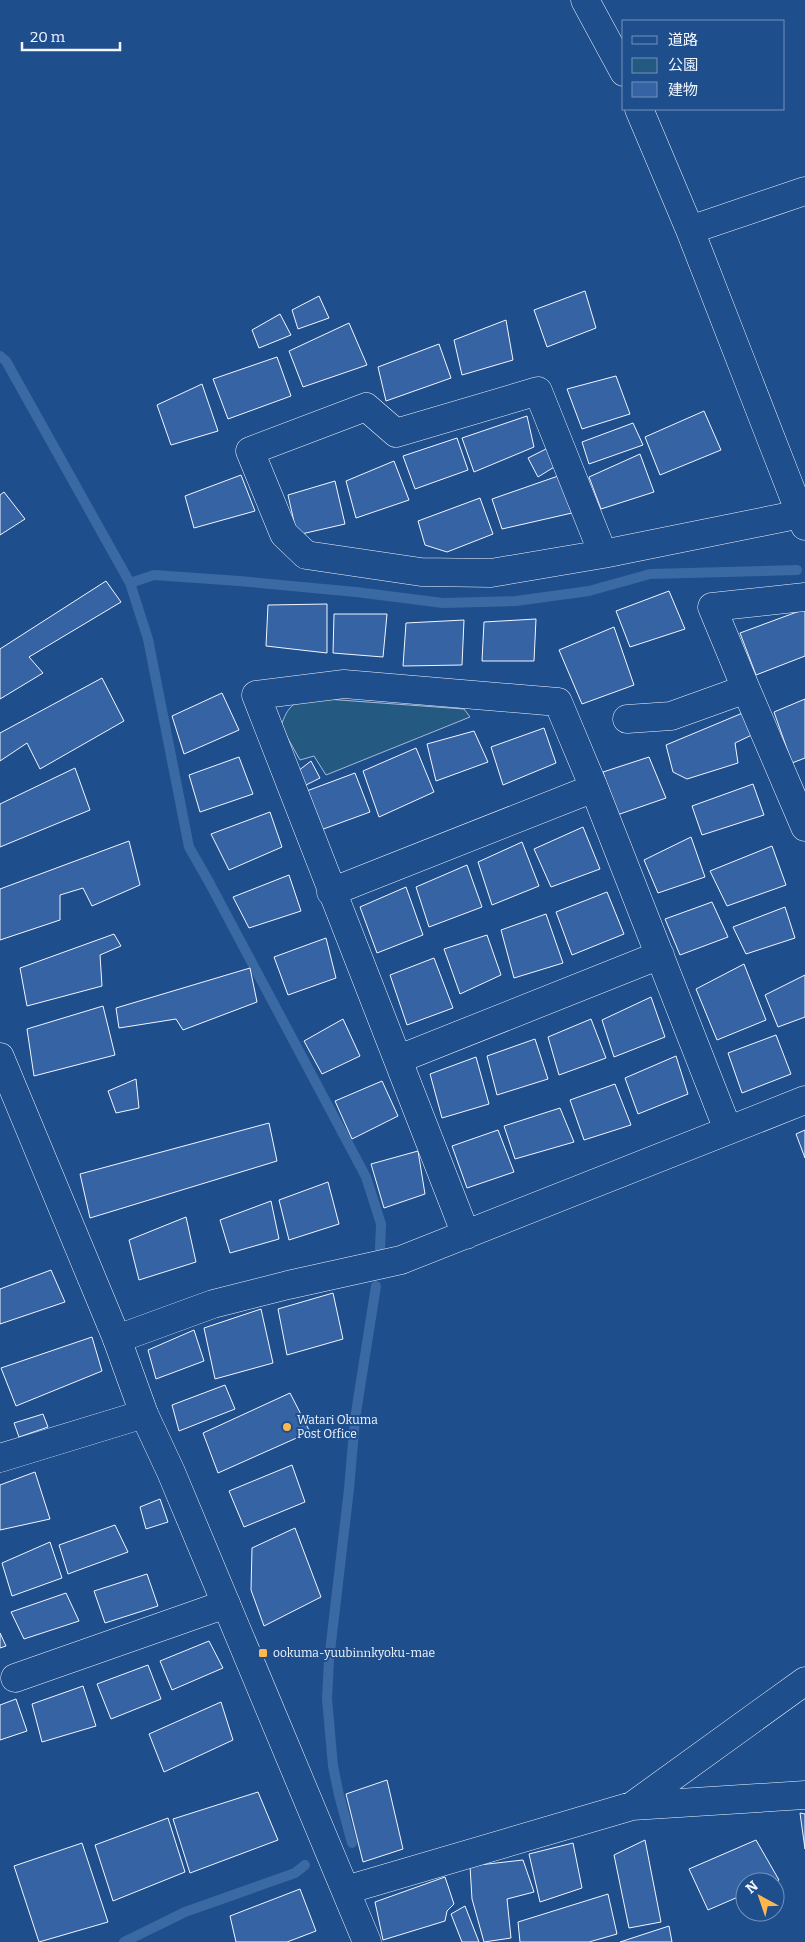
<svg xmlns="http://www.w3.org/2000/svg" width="805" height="1942" font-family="Bitter,'Noto Sans JP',serif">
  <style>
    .green { fill: #245a82; stroke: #a8bbd7 }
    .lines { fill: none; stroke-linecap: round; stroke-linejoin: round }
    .stream { stroke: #3b69a3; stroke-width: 10 }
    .building { fill: #3563a3; stroke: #f2f6ff }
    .minor-casing { stroke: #f2f6ff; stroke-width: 29 }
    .tertiary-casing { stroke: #f2f6ff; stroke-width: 29 }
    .minor { stroke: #1f4e8c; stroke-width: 28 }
    .tertiary { stroke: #1f4e8c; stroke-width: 28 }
    .poi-dot { fill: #ffb74d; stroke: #1f4e8c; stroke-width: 2 }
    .labels { text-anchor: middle; stroke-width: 4; stroke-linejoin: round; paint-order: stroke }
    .poi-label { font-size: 12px; fill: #f2f6ff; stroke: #1f4e8c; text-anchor: start }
  </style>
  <rect width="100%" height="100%" fill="#1f4e8c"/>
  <!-- green -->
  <path class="green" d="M312,698L464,709L470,717L326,775L314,756L300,760L281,726C288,706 292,703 312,698Z"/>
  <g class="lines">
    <!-- stream -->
    <path class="stream" d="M0,356L6,361L130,583
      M380,1249L381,1224L366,1177L209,882L189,847L148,639L130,583L154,575L239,581L356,592L443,603L516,601L589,591L650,574L797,570
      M352,1843L339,1795L333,1766L327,1699L329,1660L349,1489L355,1419L376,1286
      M124,1942L185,1912L295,1873L305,1865"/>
  </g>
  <!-- building -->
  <path class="building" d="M585,291L596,328L547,347L534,310Z
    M319,296L329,318L298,329L292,310Z
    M280,314L291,335L259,348L252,330Z
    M506,320L513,360L462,375L454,340Z
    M349,323L367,365L303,387L289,351Z
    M439,344L451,378L386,401L378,367Z
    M277,357L291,396L228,419L213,379Z
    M616,376L630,414L582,429L567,389Z
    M202,384L218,431L171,445L157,405Z
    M704,411L721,450L660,475L645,437Z
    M527,416L534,447L474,472L462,438Z
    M633,423L643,445L589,464L582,442Z
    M457,438L468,470L415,489L403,456Z
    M548,448L559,464L538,477L528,458Z
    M640,454L654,492L601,509L589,477Z
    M394,461L409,500L356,518L346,481Z
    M241,475L255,511L194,528L185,496Z
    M561,475L572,513L502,529L492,499Z
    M335,481L345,524L297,535L288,495Z
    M4,492L25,519L0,535V495Z
    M480,498L493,534L447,552L425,545L418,521Z
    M106,581L121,602L29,657L43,673L0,699V649Z
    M669,591L685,629L630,647L616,611Z
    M327,604V653L266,646L268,605Z
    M805,609V656L756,675L740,633Z
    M334,614H387L383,657L333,653Z
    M536,619L534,661H482L484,622Z
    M464,620L462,665L403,666L406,623Z
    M614,627L634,685L582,704L559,650Z
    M102,678L124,721L40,769L27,743L0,761V733Z
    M222,693L239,730L184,754L172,716Z
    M805,699V758L792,763L774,712Z
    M745,712L756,733L735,743L738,763L687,779L673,772L666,745Z
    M544,728L556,763L503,785L491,747Z
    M474,731L488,762L436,781L427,744Z
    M416,748L434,792L379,817L363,771Z
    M239,757L253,794L200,812L189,775Z
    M649,757L666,798L617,815L603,772Z
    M311,761L320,778L304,786L298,771Z
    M75,768L90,810L0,847V804Z
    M355,773L370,812L318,831L304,792Z
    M753,784L764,815L702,835L692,806Z
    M270,812L282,847L229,870L211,834Z
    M583,827L600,869L551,887L534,849Z
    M691,837L705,877L658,893L644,860Z
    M129,841L140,885L92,906L83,888L60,895V920L0,940V889Z
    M522,842L539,886L492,905L478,862Z
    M772,846L786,885L727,906L710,871Z
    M467,865L482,907L429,927L416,887Z
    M289,875L301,911L249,928L233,897Z
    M406,887L423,935L377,953L360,907Z
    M607,892L624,934L572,955L556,912Z
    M712,902L728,937L680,955L665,919Z
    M785,907L795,938L746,954L733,927Z
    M546,914L563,963L514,978L501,930Z
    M114,934L121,946L100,955L102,986L27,1006L20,968Z
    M487,935L501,975L460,994L444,949Z
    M326,938L336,978L288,995L274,957Z
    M434,958L453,1008L407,1025L390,975Z
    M744,964L766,1020L717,1040L696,989Z
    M250,968L257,1002L183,1030L176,1019L119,1028L116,1008Z
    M805,975V1017L778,1027L765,995Z
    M651,997L665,1037L614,1057L602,1020Z
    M103,1006L115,1055L34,1076L27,1029Z
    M343,1019L360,1056L322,1074L304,1041Z
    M591,1019L606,1058L559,1075L548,1037Z
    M776,1035L791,1074L742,1093L728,1053Z
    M535,1039L548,1079L497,1095L487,1056Z
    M676,1056L688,1094L638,1114L625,1078Z
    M476,1057L489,1104L442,1118L430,1074Z
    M136,1079L139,1108L116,1113L108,1091Z
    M382,1081L398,1116L352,1139L335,1101Z
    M615,1084L631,1125L584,1140L570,1100Z
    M560,1108L574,1142L515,1159L504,1126Z
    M269,1123L277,1161L90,1218L80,1174Z
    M498,1130L514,1172L467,1188L452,1146Z
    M805,1130V1158L796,1134Z
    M418,1151L425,1194L384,1208L371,1164Z
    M328,1182L339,1224L289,1240L279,1200Z
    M271,1201L279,1239L230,1253L220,1220Z
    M186,1217L196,1262L139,1280L129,1240Z
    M51,1270L65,1302L0,1324V1289Z
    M333,1293L343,1339L287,1355L278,1309Z
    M261,1309L273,1363L215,1379L204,1328Z
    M194,1330L204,1361L156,1379L148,1350Z
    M92,1337L102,1371L16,1406L1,1368Z
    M225,1385L235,1409L179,1431L172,1405Z
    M290,1393L310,1432L218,1473L203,1433Z
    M43,1414L48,1427L19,1437L14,1423Z
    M292,1465L305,1502L244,1527L229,1491Z
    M35,1472L50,1519L0,1530V1485Z
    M160,1499L168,1522L146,1529L140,1507Z
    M115,1525L128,1552L68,1574L59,1545Z
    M295,1528L321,1597L264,1626L251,1590L252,1548Z
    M50,1542L62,1578L12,1596L2,1563Z
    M147,1574L158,1606L105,1623L94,1591Z
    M66,1593L79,1621L24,1639L11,1612Z
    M0,1633L6,1646L0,1648Z
    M209,1641L223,1668L172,1690L160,1661Z
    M148,1665L161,1699L111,1719L97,1684Z
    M83,1686L96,1726L42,1742L32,1704Z
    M16,1699L27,1731L0,1740V1705Z
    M221,1702L233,1740L164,1772L149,1734Z
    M387,1780L403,1849L363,1862L346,1794Z
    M258,1792L278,1840L190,1873L173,1819Z
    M800,1813L805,1814V1849Z
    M168,1818L185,1872L113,1901L95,1845Z
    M645,1840L661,1922L629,1928L614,1855Z
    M756,1840L779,1880L774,1882H745V1894L708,1910L689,1869Z
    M82,1843L108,1922L39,1942L14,1866Z
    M573,1843L582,1888L540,1902L529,1854Z
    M523,1860L534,1892L507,1899L511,1938L484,1942L472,1899L470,1866Z
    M445,1877L454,1904L447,1911L445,1921L383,1940L375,1902Z
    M300,1889L316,1931L287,1942H236L230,1916Z
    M608,1894L617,1934L589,1942H520L518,1922Z
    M465,1906L479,1942H462L451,1914Z
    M669,1926L672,1942H620Z"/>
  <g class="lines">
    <defs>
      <path id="minor" d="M585,0L624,72
        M639,109L690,230L805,526
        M690,230L805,191
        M603,554L538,391L396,433L366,407L250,451L284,534L306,555L421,572L491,573L603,554L801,514
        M746,689L712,607L805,597
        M627,719L671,716L746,689L805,827
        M331,892L594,788
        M399,1059L660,955
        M466,1235C397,1054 325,875 256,695L344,684L558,702L594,788L728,1130
        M117,1339L213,1304L288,1285L401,1260L805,1100
        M0,1458L144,1414
        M15,1678L226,1604
        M632,1806L805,1681
        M346,1890L632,1806L805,1795"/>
      <path id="tertiary" d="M0,1057L117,1339L144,1414L171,1472L367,1942"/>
    </defs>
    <!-- minor casing -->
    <use href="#minor" class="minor-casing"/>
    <!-- tertiary casing -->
    <use href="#tertiary" class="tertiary-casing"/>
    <!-- minor -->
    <use href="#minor" class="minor"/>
    <!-- tertiary -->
    <use href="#tertiary" class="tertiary"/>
  </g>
  <!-- markers -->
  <g class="poi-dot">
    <circle cx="287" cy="1427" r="5"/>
    <rect x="258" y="1648" width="10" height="10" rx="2.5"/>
  </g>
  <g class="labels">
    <!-- poi labels -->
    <g class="poi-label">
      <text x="297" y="1424">Watari Okuma<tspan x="297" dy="14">Post Office</tspan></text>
      <text x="273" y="1657">ookuma-yuubinnkyoku-mae</text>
    </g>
  </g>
  <!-- legend -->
  <rect x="622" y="20" width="162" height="90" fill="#1f4e8c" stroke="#7391ba"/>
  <rect x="632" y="36" width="25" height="8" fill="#1f4e8c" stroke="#7391ba"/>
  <text x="668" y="45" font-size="15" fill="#f2f6ff">道路</text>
  <rect x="632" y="58" width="25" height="15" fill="#245a82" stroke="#7391ba"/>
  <text x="668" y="70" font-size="15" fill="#f2f6ff">公園</text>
  <rect x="632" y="82" width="25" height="15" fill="#3563a3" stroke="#7391ba"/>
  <text x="668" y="95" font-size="15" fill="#f2f6ff">建物</text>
  <!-- north arrow -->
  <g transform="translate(760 1897) rotate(320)"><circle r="24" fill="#1f4e8c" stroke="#7391ba"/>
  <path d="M0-4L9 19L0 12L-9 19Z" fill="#ffb74d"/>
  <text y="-8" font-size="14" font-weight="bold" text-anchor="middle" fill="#f2f6ff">N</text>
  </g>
  <!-- scale -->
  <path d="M22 42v8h98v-8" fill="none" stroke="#f2f6ff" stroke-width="2.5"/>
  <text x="30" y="42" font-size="15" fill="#f2f6ff" stroke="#1f4e8c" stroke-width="4" paint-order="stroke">20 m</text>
</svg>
